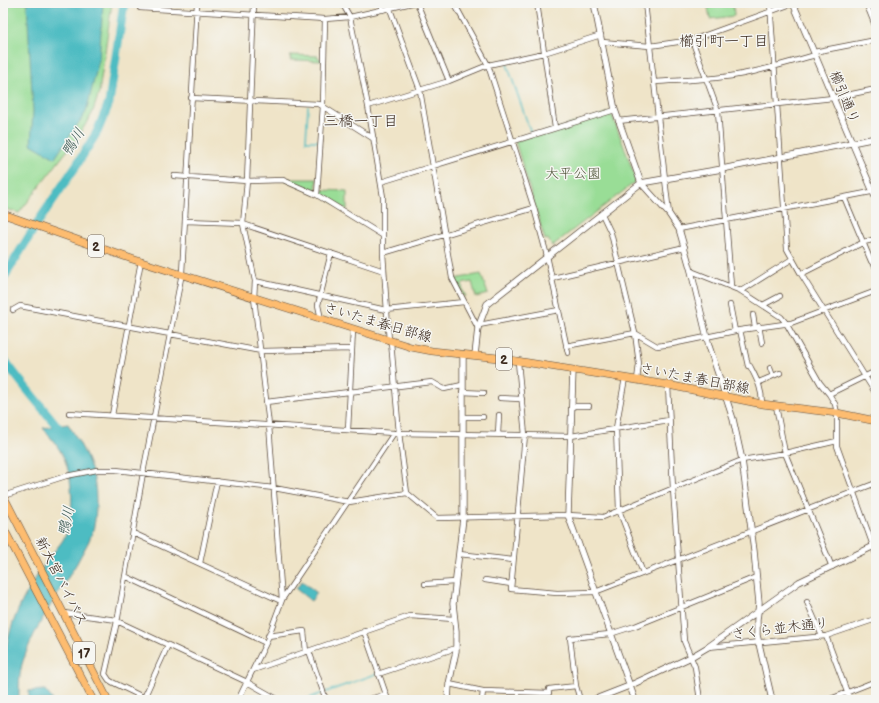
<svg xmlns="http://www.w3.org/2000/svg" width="879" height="703" font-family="'Balsamiq Sans','Klee One',sans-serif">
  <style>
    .green { fill: #99dd96; stroke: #6a845a }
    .water { fill: #4dbcc2; stroke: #447370 }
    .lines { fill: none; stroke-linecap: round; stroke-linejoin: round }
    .stream { stroke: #4dbcc2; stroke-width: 1.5 }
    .river { stroke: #4dbcc2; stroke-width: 9 }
    .minor-casing { stroke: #564638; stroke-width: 6 }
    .tertiary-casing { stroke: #564638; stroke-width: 7 }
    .primary-casing { stroke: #564638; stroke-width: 8 }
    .trunk-casing { stroke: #564638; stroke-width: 8 }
    .minor { stroke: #fff; stroke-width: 4.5 }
    .tertiary { stroke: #fff; stroke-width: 5.5 }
    .primary { stroke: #fdbc70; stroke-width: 7 }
    .trunk { stroke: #fdbc70; stroke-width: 7 }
    .labels { text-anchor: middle; stroke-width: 3; stroke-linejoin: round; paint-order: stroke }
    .shield { fill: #f6f6f2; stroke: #73675e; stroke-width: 1 }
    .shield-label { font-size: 13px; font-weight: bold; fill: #3b2a1e }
    .street-label { font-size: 14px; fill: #3b2a1e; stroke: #f6f6f2 }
    .park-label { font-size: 14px; fill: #52573c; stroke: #f6f6f2 }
    .neighbourhood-label { font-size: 15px; fill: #3b2a1e; stroke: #f6f6f2 }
    .water-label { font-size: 15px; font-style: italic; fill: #415d57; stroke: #f6f6f2 }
  </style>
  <rect width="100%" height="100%" fill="#f6f6f2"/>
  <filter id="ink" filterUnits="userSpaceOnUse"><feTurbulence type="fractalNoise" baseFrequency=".025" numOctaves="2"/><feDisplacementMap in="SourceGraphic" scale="8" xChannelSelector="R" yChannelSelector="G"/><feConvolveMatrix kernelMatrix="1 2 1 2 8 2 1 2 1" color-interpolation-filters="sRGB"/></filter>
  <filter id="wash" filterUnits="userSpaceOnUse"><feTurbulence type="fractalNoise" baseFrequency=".012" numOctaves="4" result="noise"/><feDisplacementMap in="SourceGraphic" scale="16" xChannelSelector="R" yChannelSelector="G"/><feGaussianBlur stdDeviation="0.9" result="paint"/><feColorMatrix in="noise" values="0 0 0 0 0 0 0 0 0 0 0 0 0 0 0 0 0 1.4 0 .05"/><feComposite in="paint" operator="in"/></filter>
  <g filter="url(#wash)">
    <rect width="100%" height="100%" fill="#efe4c8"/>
    <!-- green -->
    <path class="green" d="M3,3H112L99,93L92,114L77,138L19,213L3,208Z
      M733,4L734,16L710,19L708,7Z
      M291,55L318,56V58L323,59V61L290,60Z
      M611,112L636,179L634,183L552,246L548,239L545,240L515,141Z
      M284,179H317L316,193Z
      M322,190L347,191V210L321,195Z
      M481,274L488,294L476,297L472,282L462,284L463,292L466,296L464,297L454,279Z"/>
    <!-- water -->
    <path class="water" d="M27,3H103L99,60L86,112L55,158L31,144L33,111Z
      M68,424C79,441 89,459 94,479C97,492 97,520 92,533C89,543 82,553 77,563C58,595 35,625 23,661C19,673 19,687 19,700H3C0,664 8,626 26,594C33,582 41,569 49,558C54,551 62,543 65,536C75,514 73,479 64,458C59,447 50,437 43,428Z
      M302,581L317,593L311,601L296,589Z
      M45,690L53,700H29V691Z"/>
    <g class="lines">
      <!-- stream -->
      <path class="stream" d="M507,64L531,133
        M308,106L306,141H318
        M326,692L376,674
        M304,700L323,693"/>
      <!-- river -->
      <path class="river" d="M3,279L38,222L76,166L97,132L109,103L124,3
        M3,358C22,385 44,409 64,435"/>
    </g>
  </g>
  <g filter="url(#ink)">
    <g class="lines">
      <defs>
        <path id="minor" d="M342,3L350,17L368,106L383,197V253L389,341
          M381,3L383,10
          M417,3L449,81
          M454,3L488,65L534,208L547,256L568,353
          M537,3L555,128
          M645,3L669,214
          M770,3L787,249L801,274L876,394
          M866,3L876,28
          M140,8L325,19L350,17L412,3
          M390,9L420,90L452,278L478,328
          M692,40L718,111L731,286
          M602,42L650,46L692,40L794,3
          M814,52L876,40
          M654,82C684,80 714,80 743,74C768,69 791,62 815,55
          M191,98L319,104L374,139
          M368,106L449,81L488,65L544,53L601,35
          M618,121L833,98L876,89
          M174,176L247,181L283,180L317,195L382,235
          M381,182L615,110
          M317,195L323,106L325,19
          M844,197L871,261L876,267
          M602,214L611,233L635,333L639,364L637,380
          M185,221L243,223
          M243,224L384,271
          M679,229L876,191
          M383,253L534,208
          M691,271L741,291L781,317L786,323L820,383L829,394L835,404L837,413V446L876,554
          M801,274L864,242L876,239
          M553,278L685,247
          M255,281L386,310L464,302
          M741,291L792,259
          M730,305L735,331
          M763,305L780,296
          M13,310L20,306L261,351L352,349
          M753,315L755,327
          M321,319L318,305L331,253
          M479,325L559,310
          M759,326L762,343
          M740,330L748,366H750C757,380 762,388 762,404
          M391,342L399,433L407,493
          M566,346L635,333L657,346L672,344L740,330L791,323L876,291
          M518,362L525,435L511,589L557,593L595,592L876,483
          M770,368L773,376
          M625,378L616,428L619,510L643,573
          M759,382L780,373
          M668,385L673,489L684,641L695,667L700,700
          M462,392L484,393
          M829,394L876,371
          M500,398L522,399
          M266,402L432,382L444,389L462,385
          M572,406H589
          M776,406L785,453L832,567
          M69,413L394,433L571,436L669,420
          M112,415L141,261
          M463,417H483
          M348,430L353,330
          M498,434L499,415
          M3,496L66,476L97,470H116L274,488L349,502L407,493L437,518L568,515L603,517L742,460L785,453L837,441
          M133,533L281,601L394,433
          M459,554L513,560
          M200,563L217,481
          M125,576L266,643
          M485,580L511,584
          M425,584L455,582
          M807,602L822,636
          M64,613L117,620
          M117,621L247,682L279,700
          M364,631L388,700
          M268,636L304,631L306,652
          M826,636L850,700
          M708,647L826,636L876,619
          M309,651L326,700
          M253,670L410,616L454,619
          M378,674L456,648
          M449,684L483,691L549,693V689L576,686
          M144,698L168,645
          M149,700L112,682L109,680L105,674L118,617L143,473L182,273L197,3
          M238,700L266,643L282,600L269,425L254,298L255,281L243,224L247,181L254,3
          M367,700L386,694
          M482,700L483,691
          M580,700L576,686L570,638L610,634L635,626L756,577
          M828,700L876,681"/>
        <path id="tertiary" d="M594,3L615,110L641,183L669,214L679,229L691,271L709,346L733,419L742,460L754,551L759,603L757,620V635L772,700
          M793,3L876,199
          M475,355L478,328L487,304L641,183L722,169L876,138
          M573,370L568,515L635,700
          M448,700L449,684L456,651V631L453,604L463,518V354
          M593,700L629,686L691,657L708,647L799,582L876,545"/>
        <path id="primary" d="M3,214L132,259L411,347L432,351L498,358L668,385L762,404L837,413L876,421"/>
        <path id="trunk" d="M3,495L108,700
          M3,527L93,700"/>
      </defs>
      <!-- minor casing -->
      <use href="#minor" class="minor-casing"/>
      <!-- tertiary casing -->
      <use href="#tertiary" class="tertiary-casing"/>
      <!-- primary casing -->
      <use href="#primary" class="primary-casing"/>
      <!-- trunk casing -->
      <use href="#trunk" class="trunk-casing"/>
      <!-- minor -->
      <use href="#minor" class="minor"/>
      <!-- tertiary -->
      <use href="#tertiary" class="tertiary"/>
      <!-- primary -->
      <use href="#primary" class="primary"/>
      <!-- trunk -->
      <use href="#trunk" class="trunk"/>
    </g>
  </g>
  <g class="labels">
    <!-- shield labels -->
    <g class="shield">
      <rect x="88" y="235" width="16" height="22" rx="3"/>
      <rect x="496" y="348" width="16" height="22" rx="3"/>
      <rect x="73" y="642" width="22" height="22" rx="3"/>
    </g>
    <g class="shield-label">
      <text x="96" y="251">2</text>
      <text x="504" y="364">2</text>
      <text x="84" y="658">17</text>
    </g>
    <!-- street labels -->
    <g class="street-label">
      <text transform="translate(845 97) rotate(67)" y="5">櫛引通り</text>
      <text transform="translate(378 322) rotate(16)" y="5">さいたま春日部線</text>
      <text transform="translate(695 378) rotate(11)" y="5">さいたま春日部線</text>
      <text transform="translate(62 581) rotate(63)" y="5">新大宮バイパス</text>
      <text transform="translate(780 628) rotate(-7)" y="5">さくら並木通り</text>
    </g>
    <!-- park labels -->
    <g class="park-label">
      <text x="573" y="178">大平公園</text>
    </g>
    <!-- neighbourhood labels -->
    <g class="neighbourhood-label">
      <text x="724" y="46">櫛引町一丁目</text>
      <text x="361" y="126">三橋一丁目</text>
    </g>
    <!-- water labels -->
    <g class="water-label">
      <text transform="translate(73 142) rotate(-58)" y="5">鴨川</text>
      <text transform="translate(66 521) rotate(-77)" y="5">鴨川</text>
    </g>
  </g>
  <!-- margin -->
  <rect width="879" height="703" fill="none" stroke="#f6f6f2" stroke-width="16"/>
</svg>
